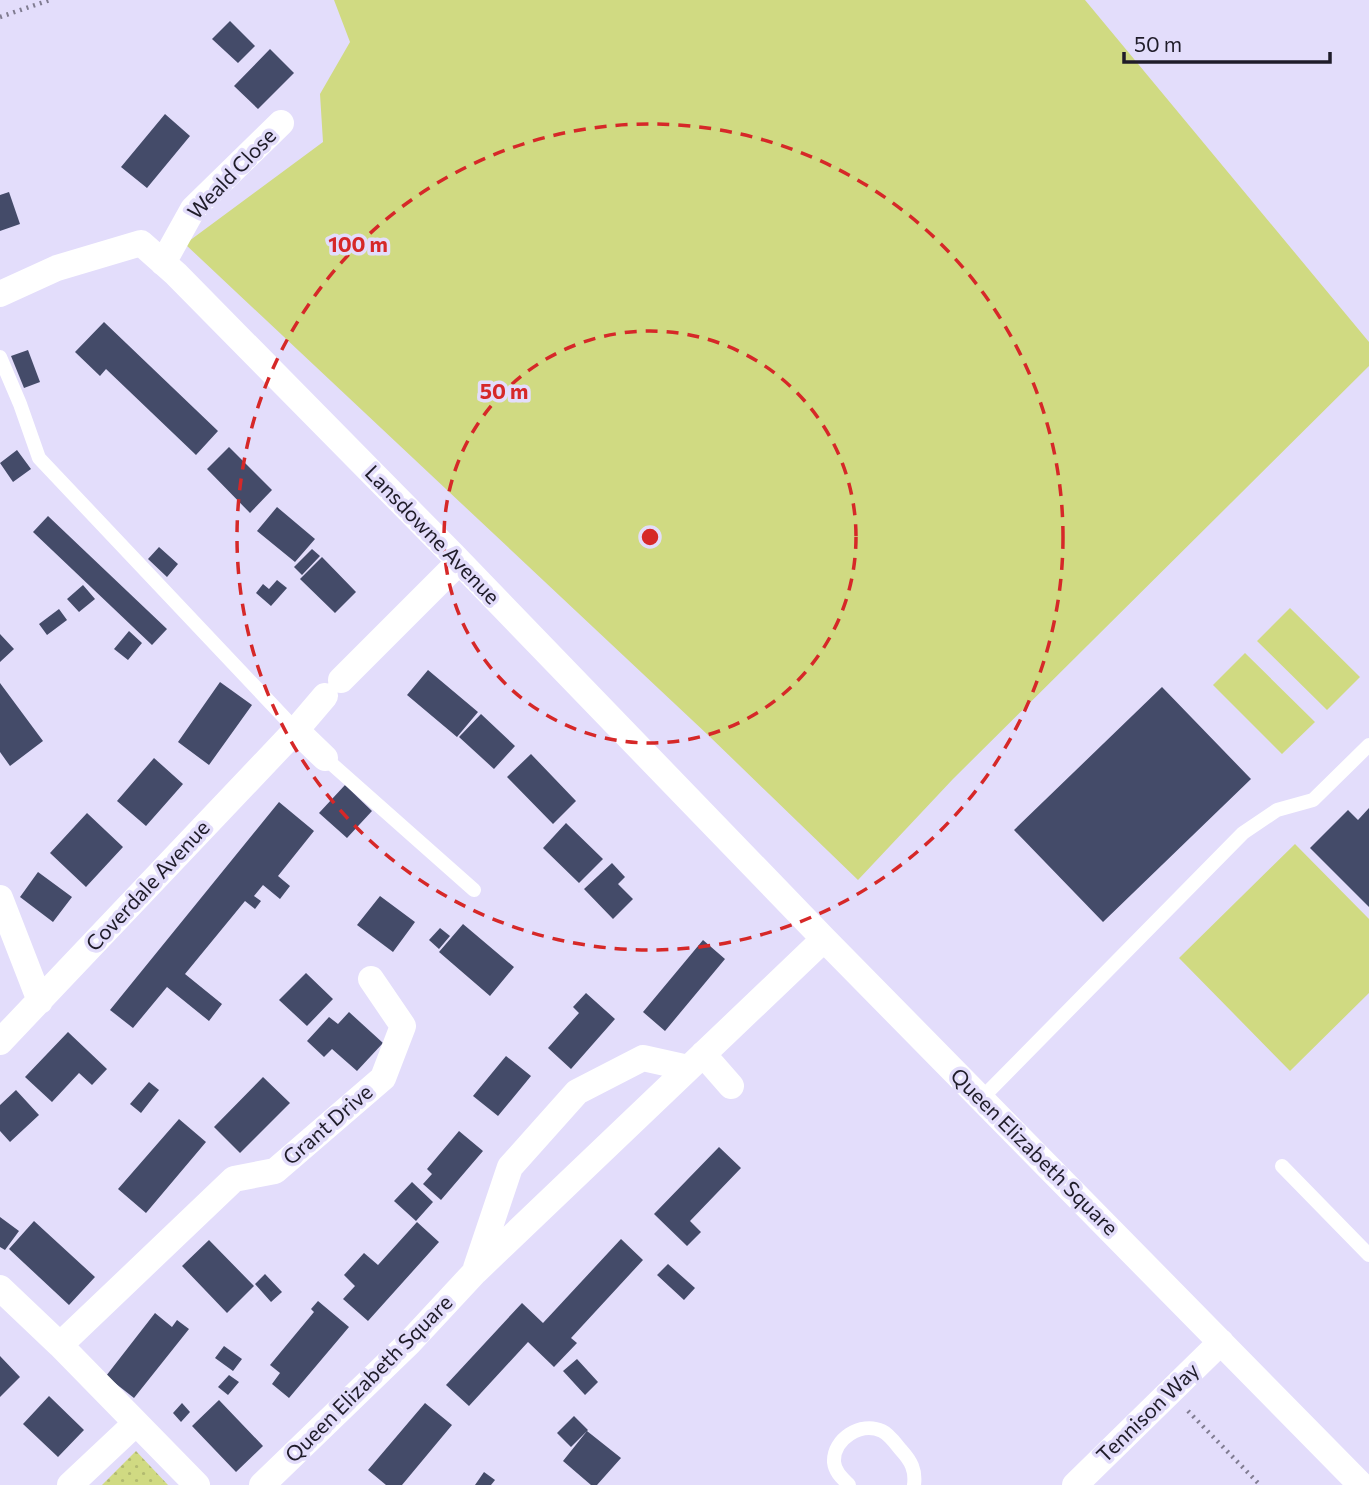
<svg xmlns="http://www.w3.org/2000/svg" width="1369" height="1485" font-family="Commissioner,sans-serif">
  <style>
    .grass { fill: url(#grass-dots) }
    .park { fill: #d0da82 }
    .building { fill: #444b69 }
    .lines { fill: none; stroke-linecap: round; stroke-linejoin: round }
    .path { stroke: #807c91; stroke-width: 4.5; stroke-dasharray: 2 5; stroke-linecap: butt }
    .service { stroke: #fff; stroke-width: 14 }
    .minor { stroke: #fff; stroke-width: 26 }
    .ring { fill: none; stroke: #d62828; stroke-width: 3.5; stroke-dasharray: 12 9 }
    .labels { text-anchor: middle; stroke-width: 7; stroke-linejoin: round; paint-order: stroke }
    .street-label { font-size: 21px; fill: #1f1c29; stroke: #e3ddfb }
    .centre { fill: #d62828; stroke: #e3ddfb; stroke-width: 3.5 }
    .ring-label { font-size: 21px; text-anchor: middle; font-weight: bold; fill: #d62828; stroke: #e3ddfb; stroke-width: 7; stroke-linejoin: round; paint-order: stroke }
  </style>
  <defs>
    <pattern id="grass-dots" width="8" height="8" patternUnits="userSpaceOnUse" patternTransform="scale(1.75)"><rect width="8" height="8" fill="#d0da82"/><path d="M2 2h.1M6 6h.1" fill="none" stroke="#b2ba70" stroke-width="1.8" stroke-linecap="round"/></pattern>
  </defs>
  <rect width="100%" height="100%" fill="#e3ddfb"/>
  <!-- grass -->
  <path class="grass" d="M136,1451L168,1485H102Z"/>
  <!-- park -->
  <path class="park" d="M334,0H1085L1369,342V366L953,779L858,880L708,735L185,244L323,142L320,94L350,42Z
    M1290,608L1360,677L1327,710L1257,641Z
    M1245,653L1315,722L1282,754L1213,685Z
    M1295,844L1369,919V993L1290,1071L1179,958Z"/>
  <!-- building -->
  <path class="building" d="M230,21L255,46L238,63L212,39Z
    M270,49L294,73L258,109L234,86Z
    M165,114L190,136L147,188L121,167Z
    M9,192L20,224L0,231V195Z
    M104,322L218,431L196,455L106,369L100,376L75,352Z
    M28,350L40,382L24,388L11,356Z
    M229,447L272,490L250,513L207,469Z
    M17,450L31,469L13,482L0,463Z
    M277,507L315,539L295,562L257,531Z
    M48,516L167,629L152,645L33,532Z
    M159,547L178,564L167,577L148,559Z
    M312,549L320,556L302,575L294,567Z
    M322,557L356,592L335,613L300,579Z
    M277,580L287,588L271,606L256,593L263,584L269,589Z
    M83,585L95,599L79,612L67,599Z
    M59,609L67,620L47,635L39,624Z
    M129,631L142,643L128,660L114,649Z
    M0,634L14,649L0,662Z
    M428,670L478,712L457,737L407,695Z
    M220,682L252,705L209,765L178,742Z
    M0,683L43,741L10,766L0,752Z
    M1162,687L1251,779L1103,922L1014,830Z
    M481,714L515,746L494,769L459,737Z
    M531,754L576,801L553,824L507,777Z
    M154,758L183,784L146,826L117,801Z
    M345,785L372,811L347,838L319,813Z
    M279,802L314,831L278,876L290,886L280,899L263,885L254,896L261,901L255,909L245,901L185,974L222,1004L209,1021L167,987L133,1028L110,1010Z
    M1369,808V907L1310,848L1348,810L1358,820Z
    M87,813L123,847L86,887L50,853Z
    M566,823L603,859L579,883L543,848Z
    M612,863L625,877L618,884L633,899L613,919L584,889Z
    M38,872L72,897L53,922L20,897Z
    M380,896L415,922L393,952L357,925Z
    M463,924L514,967L490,996L439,952Z
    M440,928L450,936L439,949L429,940Z
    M703,940L725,959L665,1031L643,1012Z
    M306,973L333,999L307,1026L279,1000Z
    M586,993L615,1019L571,1069L548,1048L579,1013L573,1007Z
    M349,1012L383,1043L357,1071L332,1049L324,1057L307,1041L329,1017L338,1024Z
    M68,1032L107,1069L92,1085L79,1073L52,1102L25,1077Z
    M506,1056L531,1076L498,1116L473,1096Z
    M263,1077L290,1103L240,1153L214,1127Z
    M149,1082L159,1090L141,1113L130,1104Z
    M16,1090L39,1115L10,1142L0,1131V1105Z
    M179,1119L206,1142L146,1213L118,1189Z
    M459,1131L483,1151L441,1200L423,1184L432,1174L427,1169Z
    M719,1147L741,1168L690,1221L701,1232L687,1246L654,1214Z
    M412,1182L433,1202L416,1221L394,1201Z
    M0,1217L19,1231L5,1250L0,1247Z
    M34,1221L95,1277L69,1305L9,1249Z
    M417,1222L439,1242L368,1321L343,1299L355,1286L344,1275L364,1253L378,1265Z
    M621,1239L643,1260L571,1338L577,1343L554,1367L528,1342L469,1406L446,1385L522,1303L543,1323Z
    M209,1240L254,1286L227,1313L182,1266Z
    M668,1264L695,1288L684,1300L657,1275Z
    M265,1274L282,1292L271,1302L255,1284Z
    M318,1301L349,1327L289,1398L272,1384L280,1373L270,1365L314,1312L311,1309Z
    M155,1313L172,1327L177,1320L189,1329L134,1398L106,1376Z
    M224,1346L242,1359L233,1371L215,1358Z
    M0,1356L20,1377L0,1397Z
    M577,1359L598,1382L585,1395L563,1371Z
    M229,1375L239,1382L228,1395L218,1387Z
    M49,1396L84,1430L58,1457L23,1424Z
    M219,1400L263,1446L236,1472L192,1426Z
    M182,1403L190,1412L181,1422L173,1413Z
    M425,1403L452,1425L402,1485H386L368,1470Z
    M574,1416L588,1430L571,1447L557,1433Z
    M587,1431L621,1458L597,1485H591L563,1461Z
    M484,1472L495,1480L491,1485H475Z"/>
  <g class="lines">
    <!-- path -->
    <path class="path" d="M0,17L50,0
      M1188,1411L1260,1485"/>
    <!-- service -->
    <path class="service" d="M0,357L20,404L39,458L296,730
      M325,758L474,890
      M981,1099L1243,833L1277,810L1313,800L1369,745
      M1282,1166L1369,1255
      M849,1485C842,1478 835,1472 834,1462C833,1439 861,1421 882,1431C889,1434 896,1444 901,1450C911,1461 916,1470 914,1485"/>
    <!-- minor -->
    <path class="minor" d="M163,263L193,209L281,123
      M0,294L57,268L141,243L176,274L453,555L824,939L1361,1485
      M341,680L459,562
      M296,730L325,758
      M0,898L40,1001
      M0,1042L296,730L325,696
      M703,1054L731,1086
      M476,1268L510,1167L577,1092L643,1058L688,1068
      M0,1288L60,1345L197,1485
      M60,1345L234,1179L275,1171L383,1078L403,1026L371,979
      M70,1485L136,1423
      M262,1485L409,1343L475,1272L824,939
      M1075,1485L1221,1342"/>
  </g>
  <!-- distance rings -->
  <g class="ring">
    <circle cx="650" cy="537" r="206"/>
    <circle cx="650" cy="537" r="413"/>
  </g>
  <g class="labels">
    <!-- street labels -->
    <g class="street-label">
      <text transform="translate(232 174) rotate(-46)" y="7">Weald Close</text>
      <text transform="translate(432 535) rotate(46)" y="7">Lansdowne Avenue</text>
      <text transform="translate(148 886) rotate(-47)" y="7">Coverdale Avenue</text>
      <text transform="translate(328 1125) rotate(-41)" y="7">Grant Drive</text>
      <text transform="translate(1034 1152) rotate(45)" y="7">Queen Elizabeth Square</text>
      <text transform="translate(369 1379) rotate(-45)" y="7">Queen Elizabeth Square</text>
      <text transform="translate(1148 1413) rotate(-44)" y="7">Tennison Way</text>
    </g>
  </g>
  <circle cx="650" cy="537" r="10" class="centre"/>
  <g class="ring-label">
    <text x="358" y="252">100 m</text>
    <text x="504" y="399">50 m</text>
  </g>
  <!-- scale -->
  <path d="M1124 52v10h206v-10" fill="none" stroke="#1f1c29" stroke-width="3.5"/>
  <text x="1134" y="52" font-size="21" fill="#1f1c29" stroke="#e3ddfb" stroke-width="5" paint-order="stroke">50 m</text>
</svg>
